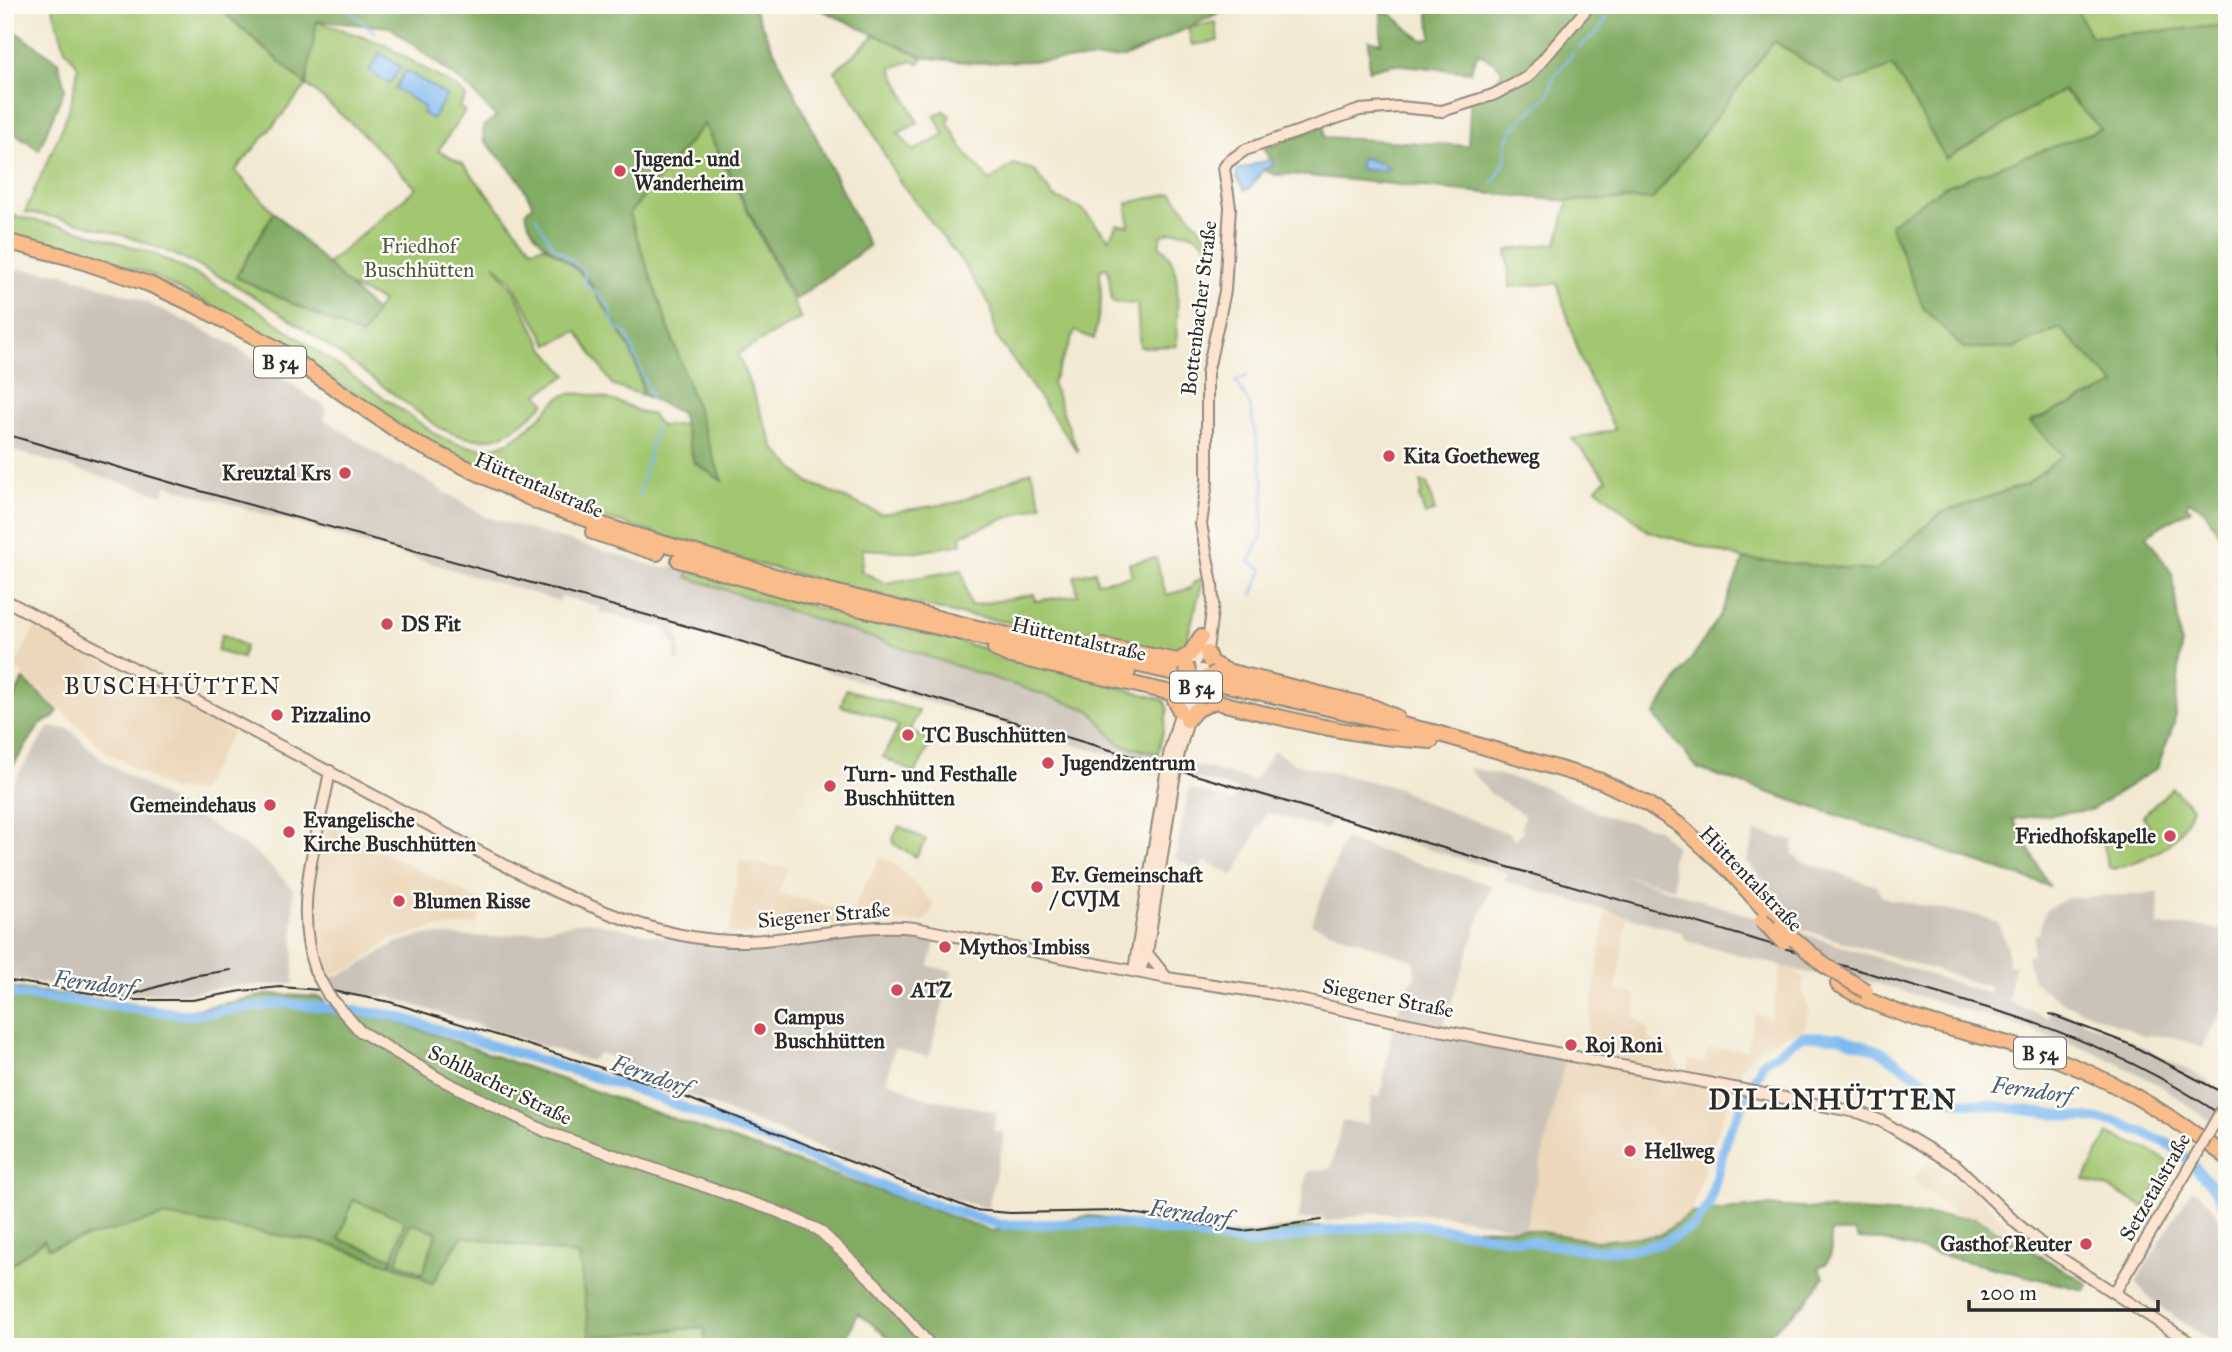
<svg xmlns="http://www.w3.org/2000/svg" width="2232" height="1352" font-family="'IM FELL Great Primer',serif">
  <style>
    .built { fill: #ecd7ba }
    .industrial { fill: #cbc2b8 }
    .green { fill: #a3c771; stroke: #67794e; stroke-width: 2; fill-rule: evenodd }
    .forest { fill: #82ac63; stroke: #566c47; stroke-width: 2 }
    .water { fill: #7eb9f0; stroke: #54728e; stroke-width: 2 }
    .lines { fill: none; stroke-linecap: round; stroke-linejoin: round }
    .stream { stroke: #7eb9f0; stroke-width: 2 }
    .river { stroke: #7eb9f0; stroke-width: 10 }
    .secondary-casing { stroke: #8f8a7e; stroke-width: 14 }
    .highway-casing { stroke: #8f8a7e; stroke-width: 18 }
    .secondary { stroke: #fde4d0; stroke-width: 10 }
    .highway { stroke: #f9bc8a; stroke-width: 14 }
    .rail { stroke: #2b2b2b; stroke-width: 2 }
    .secondary-bridge-casing { stroke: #8f8a7e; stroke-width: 14; stroke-linecap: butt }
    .highway-bridge-casing { stroke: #8f8a7e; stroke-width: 18; stroke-linecap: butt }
    .secondary-bridge { stroke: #fde4d0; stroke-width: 10 }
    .highway-bridge { stroke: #f9bc8a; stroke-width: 14 }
    .poi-dot { fill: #d1495b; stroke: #fdfcf7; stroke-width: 2.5 }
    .labels { text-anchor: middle; stroke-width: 5; stroke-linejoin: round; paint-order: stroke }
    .shield { fill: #fdfcf7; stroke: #6a6a68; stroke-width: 2 }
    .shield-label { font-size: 19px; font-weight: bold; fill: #2b2b2b }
    .poi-label { font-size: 21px; font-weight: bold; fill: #2b2b2b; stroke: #fdfcf7; text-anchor: start }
    .park-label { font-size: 21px; fill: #4f5a40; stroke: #fdfcf7 }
    .street-label { font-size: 21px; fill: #2b2b2b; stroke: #fdfcf7 }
    .water-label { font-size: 23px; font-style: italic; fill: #485d70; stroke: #fdfcf7 }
    .quarter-label { font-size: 24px; letter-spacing: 2px; fill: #2b2b2b; stroke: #fdfcf7 }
    .district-label { font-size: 28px; font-weight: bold; letter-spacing: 2px; fill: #2b2b2b; stroke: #fdfcf7 }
  </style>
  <rect width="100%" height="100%" fill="#fdfcf7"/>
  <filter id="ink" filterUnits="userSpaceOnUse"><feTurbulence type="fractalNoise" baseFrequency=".0143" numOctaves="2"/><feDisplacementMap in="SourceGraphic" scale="14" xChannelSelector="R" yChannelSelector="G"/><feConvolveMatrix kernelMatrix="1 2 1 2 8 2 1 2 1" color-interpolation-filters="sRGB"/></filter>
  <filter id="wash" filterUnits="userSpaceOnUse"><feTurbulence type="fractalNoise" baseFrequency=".00686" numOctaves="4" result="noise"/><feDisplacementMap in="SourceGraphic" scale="28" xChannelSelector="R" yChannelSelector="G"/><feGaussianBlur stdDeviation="1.57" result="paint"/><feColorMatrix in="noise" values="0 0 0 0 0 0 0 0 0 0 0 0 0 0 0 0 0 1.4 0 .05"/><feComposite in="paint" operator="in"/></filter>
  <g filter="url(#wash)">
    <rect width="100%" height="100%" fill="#f3e9d2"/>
    <!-- built -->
    <path class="built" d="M36,624L191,707L189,711L232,733L200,792L170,789L107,752L25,677L15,667Z
      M328,825L483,902L477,924L426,929L390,940L354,967L324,978L309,928L314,868Z
      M880,856L894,863L935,905L925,921L851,924L856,902Z
      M740,861L788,868L779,893L843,910L839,925L742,935L729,934Z
      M1606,911L1627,917L1616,990L1637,995L1634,1016L1649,1030V1039L1671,1051L1680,1069L1687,1070L1689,1060L1704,1063L1707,1048L1747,1050L1755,1014L1771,1018L1781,966L1792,969L1804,978L1802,987L1809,1010L1804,1030L1783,1036L1758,1050L1743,1066L1714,1139L1691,1213L1660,1235L1596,1241L1525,1229L1565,1061L1585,1050Z
      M1930,1158L1974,1190L2018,1236L2015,1240L1951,1211L1919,1185L1914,1178Z"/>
    <!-- industrial -->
    <path class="industrial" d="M5,268L60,273L140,299L228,342L327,408L324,419L398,467L402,466L486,517L663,568L675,565L689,570L688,577L1090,711L1119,744L1254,781L1274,750L1293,763L1398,788L1431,805L1509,833L1514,840L1524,832L1521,826L1525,816L1490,793L1467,767L1540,785L1602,815L1658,829L1676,847L1671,860L1675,888L1618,873L1989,994L1990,987L1795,927L1783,903L1747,862L1755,831L1793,841V855L1802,861L1876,886L1882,896L1889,899L1980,916L1998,923L2007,947L2008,965L2015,966L2008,999L2000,998L2048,1018L2049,1009H2054L2129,1040L2207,1080L2227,1097V1133L2158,1084L2094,1052L2028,1029L1865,980L1804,972L1687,941L1681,932L1504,881L1508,873L1331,820L1327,829L1266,813L1234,876L1204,861L1199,871L1175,858L1189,788L1233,802L1239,790L1071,744L674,626L680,640V660L675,661V646L665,629L600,612L601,607L561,596L559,601L166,485L163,495L5,448Z
      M49,727L69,729L101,759L257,853L293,889L294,984L230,986L191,993L108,994L5,977V795Z
      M1344,840L1491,885L1440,1036L1565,1061L1525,1229L1443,1215L1375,1213L1324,1222V1218L1298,1220L1307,1172L1331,1168L1342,1121L1367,1124L1372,1097H1380L1393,1028L1404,993L1415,976L1414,961L1311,924Z
      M2159,893L2158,926H2199L2227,931V1002L2202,1048L2174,1037L2143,1035L2066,1004L2041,988L2032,978L2027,955H2032L2035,934H2039L2045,910L2068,898Z
      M588,921L704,946L761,948L888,934L935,942L929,966L952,971L929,1057L894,1048L887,1080L918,1096L997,1112L993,1130L1005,1133L988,1208L951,1199L722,1109L683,1093L618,1059L600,1053L590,1061L386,996L384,998L330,988L325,980L354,969L395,943L426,935L498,937Z
      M2192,1189L2210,1203L2227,1233V1347H2220L2160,1307L2135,1283Z"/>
    <!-- green -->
    <path class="green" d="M52,5H216L265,50L316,21L383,44L460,90L466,97L459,107L465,111L438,151L463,164L532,249L544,246C592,271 636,341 643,395L613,386L577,331L549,345L510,280L494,264L515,293L544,348L567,375L538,394L545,403C508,437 490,451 440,428C366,375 292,314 211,272C154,242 89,222 25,212C44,165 73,117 78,66L65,49ZM307,85L360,131L416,188L326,265L345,284L382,301L362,336L236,277L274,212L235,171Z
      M2074,5H2227V25L2091,37Z
      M1216,22L1218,41L1192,45L1188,28Z
      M876,34L923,57L919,63L911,61L891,68L918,123L898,133L913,151L945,135L934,115L944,111L950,116L948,123L965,152L990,181L1013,164L1034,170L1054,197L1081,208L1109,239L1117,224L1129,226L1127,203L1172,193L1215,247H1208C1199,232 1175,227 1161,236L1159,245C1187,266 1174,314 1177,346L1140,347L1137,304L1112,302L1108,268L1100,270L1101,302L1094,339L1075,331L1052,383L1078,452L996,336L991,306L962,262L897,178L861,110L835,71Z
      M1774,41L1841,85L1893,66L1946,158L2063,90L2102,130L1944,187L2013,348L2060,328L2117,385L2030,422L2063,455L2027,484L1941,513L1875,571L1744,559L1648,531L1596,488L1607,479L1572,439L1615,430L1582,363L1557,283L1510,287L1507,250L1557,243L1568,201L1653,199Z
      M704,124L801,318L738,354L775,449L806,481L881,514L959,502L1031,471L1042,505L961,535L962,544L918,552L863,549L861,571L885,583L962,570L970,606L1034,594L1035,601L1078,595L1074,576L1095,571L1097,582L1132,576L1129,563L1156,558L1166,595L1191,588L1194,582L1204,577L1183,653L1170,655L1059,631L953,613L849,588L731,557L547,500L474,466L399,425L267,334L145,272L44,243L5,236V214L79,230L152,253L205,279L260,311L437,435C487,460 510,448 547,410C553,404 559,395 568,394C586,391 610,399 626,405C636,409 641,415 651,414L661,426L685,424L694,462L721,480L629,214Z
      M1421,482L1427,483L1435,511L1425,515L1419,496L1421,494Z
      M689,570L831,612L954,640L1164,700L1168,709L1158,754L1119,744L1090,710L687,577Z
      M222,634L245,646L242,658L217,651Z
      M846,689L919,711L910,730L932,741L915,773L883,757L899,726L875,715L841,706Z
      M2172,788L2192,807C2178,849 2152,857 2113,869L2108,867L2102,840L2151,829L2143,816Z
      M899,826L926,840L916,857L894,844L893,839Z
      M2108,1134L2148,1149L2171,1164L2144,1207L2111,1189L2084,1180Z
      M353,1200L405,1220L391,1264L419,1276L421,1273L397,1262L410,1222L437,1232L421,1277L431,1284L461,1236L579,1255L590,1337L705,1327L706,1347H5V1269L45,1240L48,1248L164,1216L312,1240L391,1258L339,1239Z"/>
    <!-- forest -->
    <path class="forest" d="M216,5H752L869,246L795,300L704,124L629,214L722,481L694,462L681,413L643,395C638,355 623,336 602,303C596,295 592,284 585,276C564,254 529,244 526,211L533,205L519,179L484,140L483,126L496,117L467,86L390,27L317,21L306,85Z
      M811,5H1255L1221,12L1124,58L974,63L923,57Z
      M1427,5H1704L1711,11L1725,5H2074L2091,37L2227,25V546L2204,510L2189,501L2186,505L2191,509C2176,519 2161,523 2147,536L2173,575L2181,648L2174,724L2157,768L2091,810L2013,819L2049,886L1698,769L1654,715L1721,614L1744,559L1875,571L1941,513L2027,484L2063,455L2030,422L2116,385L2060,328L2013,348H1963L1924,309L1890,224L1944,187L2101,129L2063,90L1946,159L1893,66L1841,85L1774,41L1653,199L1568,201L1287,174L1276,175L1264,170L1274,164L1264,149L1324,125V137L1468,146L1471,94L1498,79L1502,71L1497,64L1478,53L1470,72L1393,64L1369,70V40L1381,43V10C1398,14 1407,33 1424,40L1432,37Z
      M5,25L58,61L65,88L39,150L5,126Z
      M274,212L376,312L362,336L236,277Z
      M23,679L58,711L53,718L41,723L5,778V718Z
      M5,987L187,1011L270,994L320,997L332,1011L393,1020L992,1231L1091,1216L1222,1235L1256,1234L1299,1227L1525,1229L1596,1241L1660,1235L1691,1213L1767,1206L1976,1218L2088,1284L2084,1290L1879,1240L1858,1239L1855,1232H1830L1831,1254L1826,1264L1818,1267L1824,1277L1804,1304L1753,1347H901L858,1313L845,1342L815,1347H706L704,1327L590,1337L579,1255L462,1236L432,1284L421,1277L437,1232L410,1223L397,1262L421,1273L419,1276L391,1264L405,1220L353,1200L339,1239L392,1258L389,1264L324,1243L164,1216L48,1248L44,1240L5,1269Z"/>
    <!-- water -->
    <path class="water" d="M380,53L401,67L389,84L369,71Z
      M406,70L447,96L432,119L422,113L424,107L395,88Z
      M1362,157L1390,167L1386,170H1363L1359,167Z
      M1272,159L1274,164L1263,170L1250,188L1245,190L1237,178V170Z"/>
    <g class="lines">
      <!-- stream -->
      <path class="stream" d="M343,5L376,34
        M1578,48L1600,30L1613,5
        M1493,183L1505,161L1506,143L1512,130L1549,94L1553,79L1573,53
        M535,216L552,245L584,271L586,285C595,291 607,300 610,311C613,323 613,327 626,333L653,401
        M1247,376L1236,381L1250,405L1264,484L1262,536L1249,562L1263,569L1252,595
        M639,496L656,425"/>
      <!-- river -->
      <path class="river" d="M5,993L189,1015L283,1003L392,1015L649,1094L905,1195L1001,1225L1112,1223L1254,1244L1329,1231L1410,1224L1589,1250H1630L1662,1243L1694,1226L1709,1205L1727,1137L1763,1063L1802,1036L1839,1037L1880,1051L1955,1101L2117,1122L2169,1144L2186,1157L2216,1191L2227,1211"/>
    </g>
  </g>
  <g filter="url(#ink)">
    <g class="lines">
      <defs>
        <path id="secondary" d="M5,600L544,886C607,914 675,943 745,941C802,940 858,922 915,928L1167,978L1274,994L1389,1020L1861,1113L1883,1122L1957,1166L2015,1222L2051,1252L2197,1347
          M1206,658L1213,603L1212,584L1201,524L1207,482V374L1225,291L1230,207L1224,168L1228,162L1245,150L1360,110L1399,107L1442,111L1493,95L1528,77L1590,5
          M1194,668L1199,645
          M1170,750L1186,692
          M1179,753L1195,694
          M1147,953L1167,978
          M1134,970L1165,780
          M1134,970L1141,967L1147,953L1173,785
          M315,971C292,903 318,839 330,771
          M360,1031L440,1079L547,1132L776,1211L819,1230L876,1284L932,1347
          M2115,1292L2186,1173"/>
        <path id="highway" d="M5,241L72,258L149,284L197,306L278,349L415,443L540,503L624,532L802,584L969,626L1433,732L1601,781L1646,803L1681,826L1731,872L1780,927
          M593,532L657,553
          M679,560L802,595L1128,672
          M1092,644L1178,661L1186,666
          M995,649L1011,656L1172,693L1179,691
          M1207,653L1211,663L1227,671L1373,707L1396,717
          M1178,661L1190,654L1201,637
          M1172,693L1180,711
          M1212,698L1221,703C1290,720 1359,738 1431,741
          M1187,720L1196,710L1215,701
          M1838,984C1900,1022 1967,1030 2035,1052C2105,1074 2168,1113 2227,1157"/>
      </defs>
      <!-- secondary casing -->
      <use href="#secondary" class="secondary-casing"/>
      <!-- highway casing -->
      <use href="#highway" class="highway-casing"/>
      <!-- secondary -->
      <use href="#secondary" class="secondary"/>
      <!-- highway -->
      <use href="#highway" class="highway"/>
      <!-- rail -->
      <path class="rail" d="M5,434L186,487L733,639L2008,1014C2086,1039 2159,1072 2227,1119
        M5,980L135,1000H192L242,991L280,987L333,991L390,1002L644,1081L974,1210L1010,1213L1119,1211L1243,1231L1322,1220
        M131,995L192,976L231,970
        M2050,1014L2129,1044L2227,1095"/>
      <defs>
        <path id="secondary-bridge" d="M1195,694L1202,670
          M1165,780L1170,750
          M1173,785L1179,753
          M315,971L329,996L360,1031
          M2186,1173L2227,1101"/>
        <path id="highway-bridge" d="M1179,691L1192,680L1186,666
          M1212,698L1199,682L1216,673
          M1762,920L1783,942
          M1780,927L1824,965L1866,991"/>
      </defs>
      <!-- secondary-bridge casing -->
      <use href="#secondary-bridge" class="secondary-bridge-casing"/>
      <!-- highway-bridge casing -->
      <use href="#highway-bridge" class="highway-bridge-casing"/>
      <!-- secondary-bridge -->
      <use href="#secondary-bridge" class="secondary-bridge"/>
      <!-- highway-bridge -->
      <use href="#highway-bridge" class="highway-bridge"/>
    </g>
  </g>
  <!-- markers -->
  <g class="poi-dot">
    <circle cx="620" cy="171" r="7"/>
    <circle cx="1389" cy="456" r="7"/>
    <circle cx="345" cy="473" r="7"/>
    <circle cx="387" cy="624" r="7"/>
    <circle cx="277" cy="715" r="7"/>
    <circle cx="908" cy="735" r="7"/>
    <circle cx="1048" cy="763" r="7"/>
    <circle cx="830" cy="786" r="7"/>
    <circle cx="270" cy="805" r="7"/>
    <circle cx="289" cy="832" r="7"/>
    <circle cx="2170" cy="836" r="7"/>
    <circle cx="1037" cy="887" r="7"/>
    <circle cx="399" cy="901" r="7"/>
    <circle cx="945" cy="947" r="7"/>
    <circle cx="897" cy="990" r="7"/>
    <circle cx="760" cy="1029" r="7"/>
    <circle cx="1571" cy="1045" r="7"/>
    <circle cx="1630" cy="1151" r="7"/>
    <circle cx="2086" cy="1244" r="7"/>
  </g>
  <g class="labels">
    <!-- shield labels -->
    <g class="shield">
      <rect x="254" y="346.5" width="52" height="31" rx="5"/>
      <rect x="1170" y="671.5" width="52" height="31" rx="5"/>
      <rect x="2014" y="1037.5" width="52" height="31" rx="5"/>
    </g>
    <g class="shield-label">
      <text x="280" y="369">B 54</text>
      <text x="1196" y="694">B 54</text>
      <text x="2040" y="1060">B 54</text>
    </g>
    <!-- poi labels -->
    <g class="poi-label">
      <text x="634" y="166">Jugend- und<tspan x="634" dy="24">Wanderheim</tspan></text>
      <text x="1403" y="463">Kita Goetheweg</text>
      <text x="331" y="480" text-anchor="end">Kreuztal Krs</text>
      <text x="401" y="631">DS Fit</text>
      <text x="291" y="722">Pizzalino</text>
      <text x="922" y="742">TC Buschhütten</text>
      <text x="1062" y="770">Jugendzentrum</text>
      <text x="844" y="781">Turn- und Festhalle<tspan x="844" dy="24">Buschhütten</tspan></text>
      <text x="256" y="812" text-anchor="end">Gemeindehaus</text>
      <text x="303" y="827">Evangelische<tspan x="303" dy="24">Kirche Buschhütten</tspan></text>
      <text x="2156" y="843" text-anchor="end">Friedhofskapelle</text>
      <text x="1051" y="882">Ev. Gemeinschaft<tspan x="1051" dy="24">/ CVJM</tspan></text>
      <text x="413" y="908">Blumen Risse</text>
      <text x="959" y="954">Mythos Imbiss</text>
      <text x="911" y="997">ATZ</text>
      <text x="774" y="1024">Campus<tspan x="774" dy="24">Buschhütten</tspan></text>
      <text x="1585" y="1052">Roj Roni</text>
      <text x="1644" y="1158">Hellweg</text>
      <text x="2072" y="1251" text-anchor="end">Gasthof Reuter</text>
    </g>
    <!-- park labels -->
    <g class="park-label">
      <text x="419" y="253">Friedhof<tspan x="419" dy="24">Buschhütten</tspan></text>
    </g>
    <!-- street labels -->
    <g class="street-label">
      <text transform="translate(1199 308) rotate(-83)" y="7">Bottenbacher Straße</text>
      <text transform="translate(539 485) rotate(23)" y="7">Hüttentalstraße</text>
      <text transform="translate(1079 639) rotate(13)" y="7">Hüttentalstraße</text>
      <text transform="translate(1751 879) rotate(46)" y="7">Hüttentalstraße</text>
      <text transform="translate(824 915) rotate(-5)" y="7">Siegener Straße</text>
      <text transform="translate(1388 998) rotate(11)" y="7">Siegener Straße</text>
      <text transform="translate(500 1085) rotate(26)" y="7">Sohlbacher Straße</text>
      <text transform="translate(2155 1187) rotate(-60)" y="7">Setzetalstraße</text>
    </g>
    <!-- water labels -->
    <g class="water-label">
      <text transform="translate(94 983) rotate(7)" y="8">Ferndorf</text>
      <text transform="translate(651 1075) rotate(19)" y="8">Ferndorf</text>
      <text transform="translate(2032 1090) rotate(8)" y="8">Ferndorf</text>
      <text transform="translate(1190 1213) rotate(8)" y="8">Ferndorf</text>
    </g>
    <!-- quarter labels -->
    <g class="quarter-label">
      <text x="173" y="694">BUSCHHÜTTEN</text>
    </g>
    <!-- district labels -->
    <g class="district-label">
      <text x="1833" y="1109">DILLNHÜTTEN</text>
    </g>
  </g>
  <!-- margin -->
  <rect width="2232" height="1352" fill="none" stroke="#fdfcf7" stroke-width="28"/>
  <!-- scale -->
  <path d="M1969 1300v10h189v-10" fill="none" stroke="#2b2b2b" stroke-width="3.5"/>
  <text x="1980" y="1300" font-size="21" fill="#2b2b2b" stroke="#fdfcf7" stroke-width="5" paint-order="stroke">200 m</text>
</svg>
